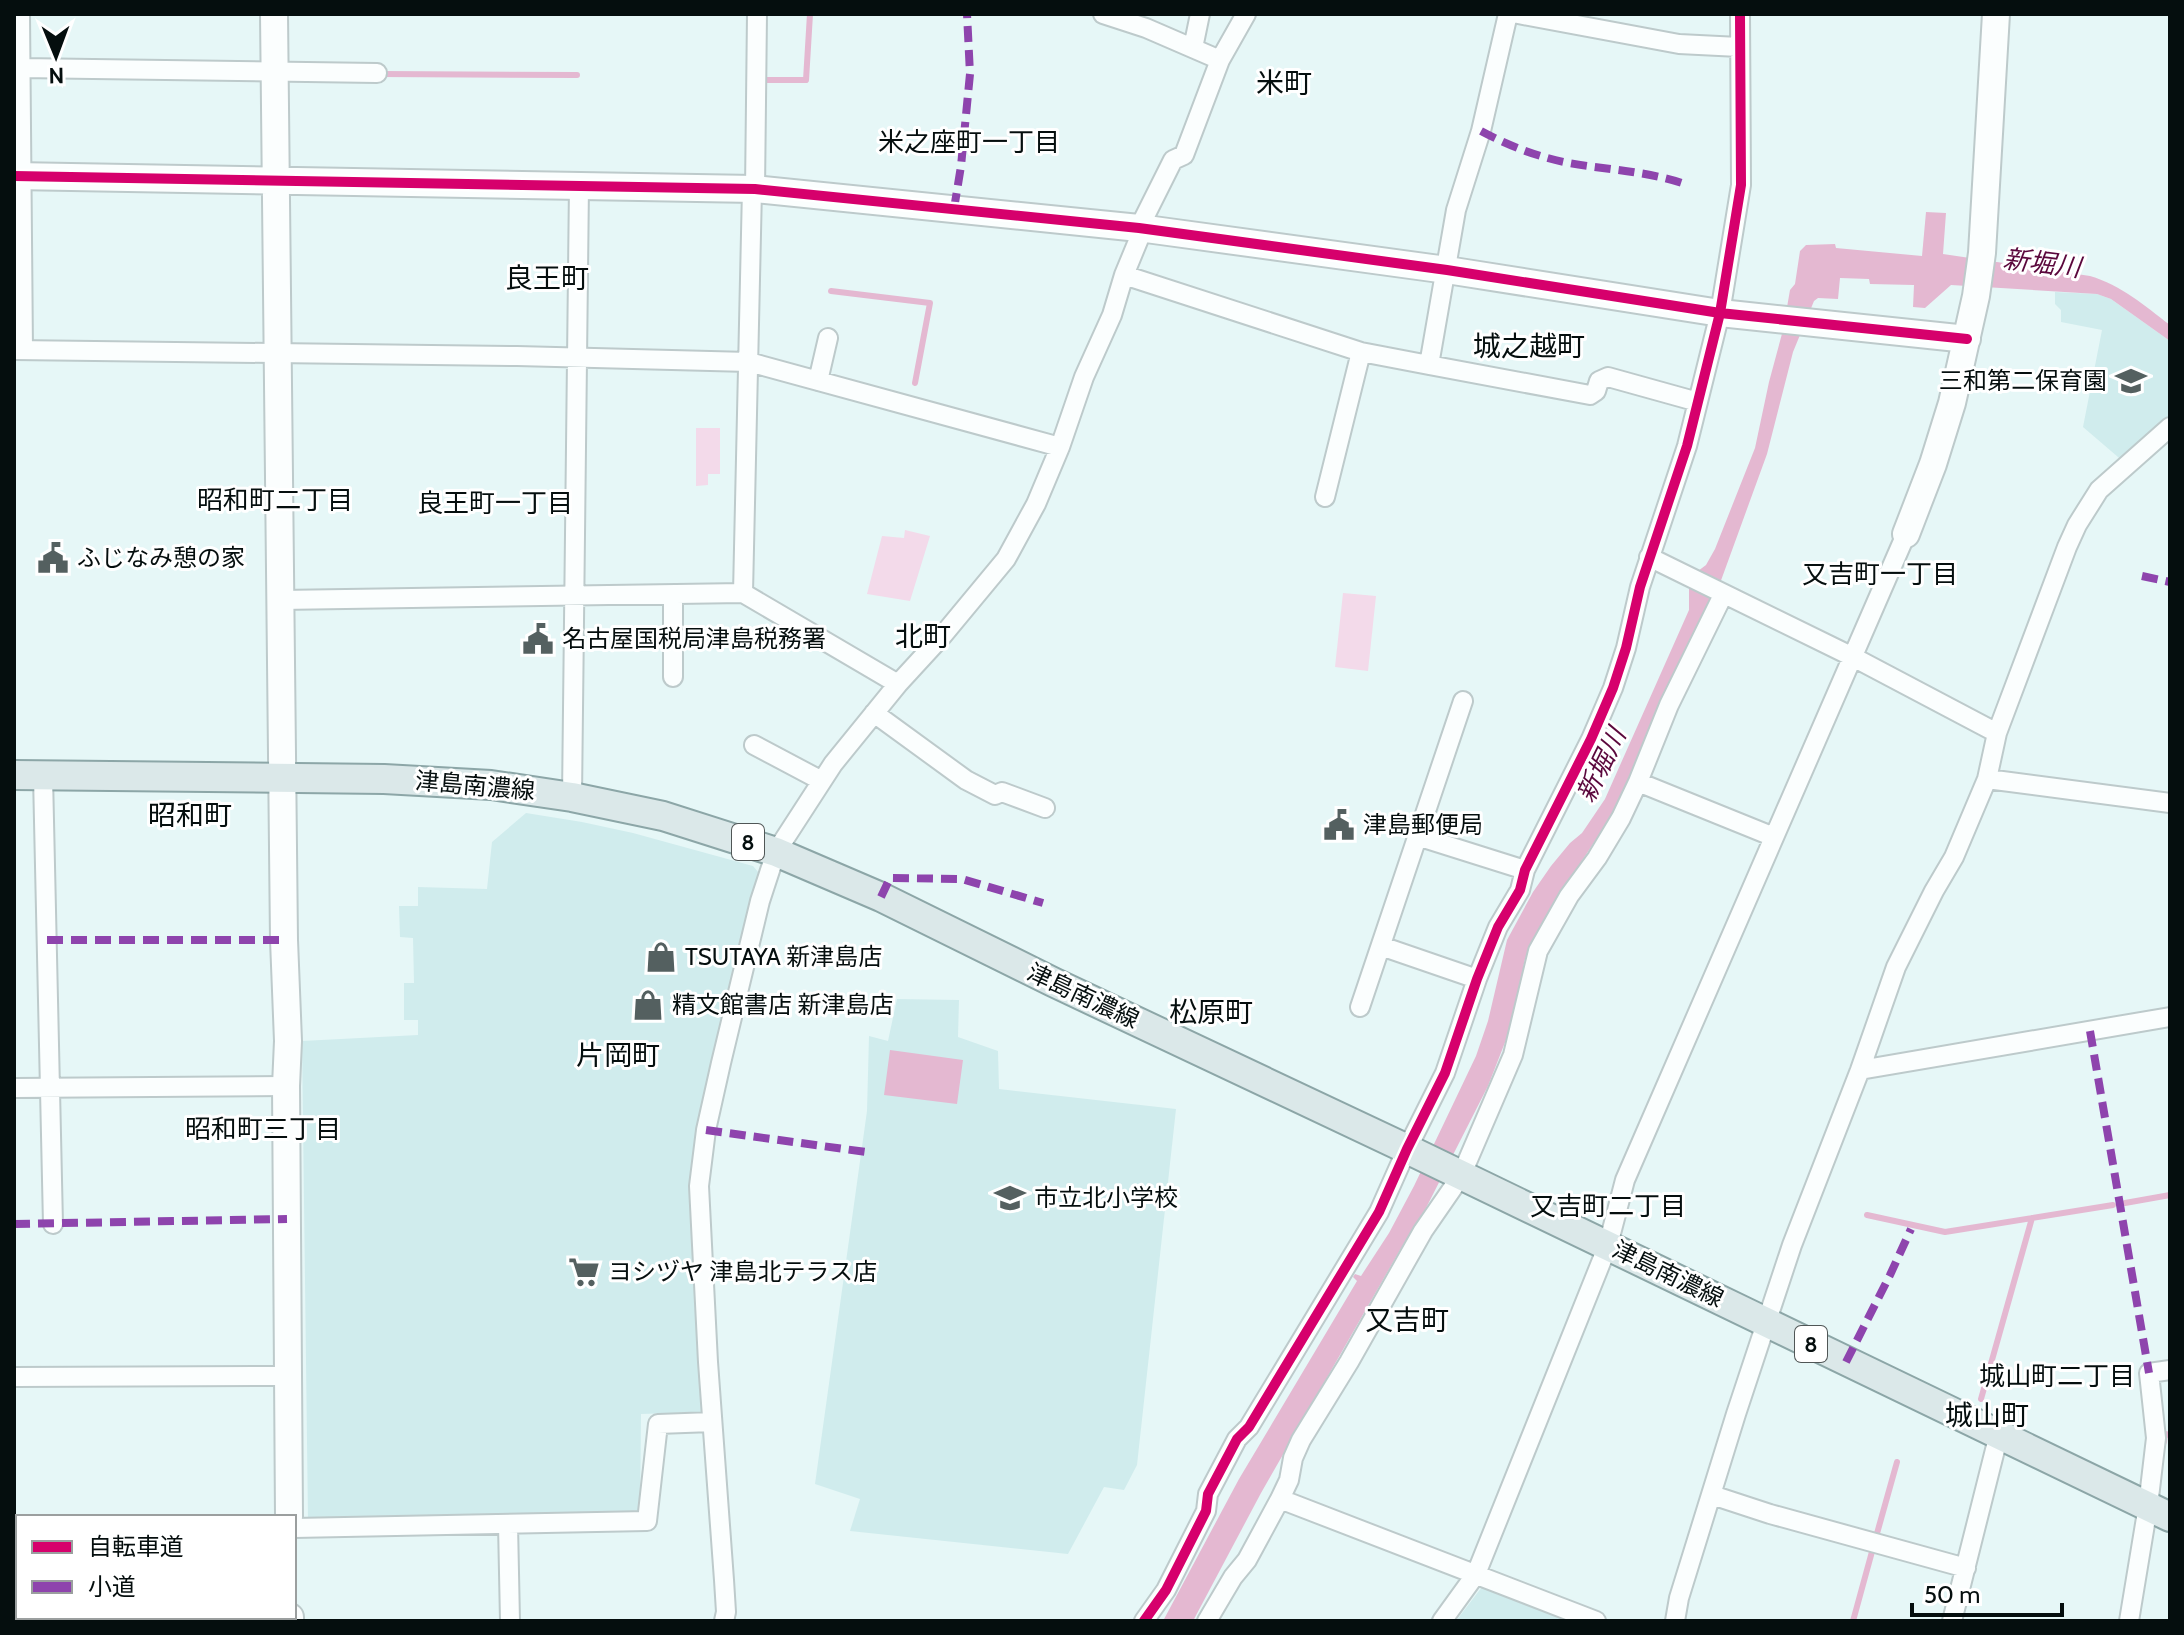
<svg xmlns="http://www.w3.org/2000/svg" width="2184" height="1635" font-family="Cabin,'Noto Sans JP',sans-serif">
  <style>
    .built { fill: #d0eced }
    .green { fill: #f3daea }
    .water { fill: #e4b8d1 }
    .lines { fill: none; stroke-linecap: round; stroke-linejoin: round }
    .stream { stroke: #e4b8d1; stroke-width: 6 }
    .street-casing { stroke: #bdcacb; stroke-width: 22 }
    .secondary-casing { stroke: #bdcacb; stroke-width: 30 }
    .primary-casing { stroke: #8ca6a7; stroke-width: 32 }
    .street { stroke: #fbfefe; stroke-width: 18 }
    .secondary { stroke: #fbfefe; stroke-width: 26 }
    .primary { stroke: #dbe8e9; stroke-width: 28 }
    .quiet { stroke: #8e44ad; stroke-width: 8; stroke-dasharray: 16 8; stroke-linecap: butt }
    .cycleway-casing { stroke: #fff; stroke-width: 15 }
    .cycleway { stroke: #d6006c; stroke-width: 10 }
    .labels { text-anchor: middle; stroke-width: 6; stroke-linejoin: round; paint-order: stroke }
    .shield { fill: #fff; stroke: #505656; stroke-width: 2 }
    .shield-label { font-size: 22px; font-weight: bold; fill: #050e0e }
    .poi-label { font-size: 24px; fill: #050e0e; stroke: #fff; text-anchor: start }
    .street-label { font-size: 24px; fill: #050e0e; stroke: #fff }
    .neighbourhood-label { font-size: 26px; fill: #050e0e; stroke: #fff }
    .water-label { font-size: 26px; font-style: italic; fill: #5a073c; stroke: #fff }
    .quarter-label { font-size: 28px; fill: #050e0e; stroke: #fff }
  </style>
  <rect width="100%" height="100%" fill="#e6f7f7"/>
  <!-- built -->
  <path class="built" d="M2055,292L2097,294L2111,299L2170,341V422L2125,463L2083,427L2102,330L2061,322V310L2055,304Z
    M526,813L582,822L633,833L753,866L759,873L711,1064L699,1139L703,1412L641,1414L640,1516L308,1520L302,1041L418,1035V1020H404V983H414L413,938L400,937L399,906H418V887L487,889L492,842Z
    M897,999L959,1000L958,1037L998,1051L999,1089L1176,1109L1137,1465L1124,1490L1104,1487L1068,1554L850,1531L860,1499L815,1484L867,1111L869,1036L888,1041Z
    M1485,1583L1582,1621H1456Z"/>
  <!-- green -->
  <path class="green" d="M696,428H720V474H708V485L696,486Z
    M905,530L930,536L910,601L867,594L882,536L904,538Z
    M1343,593L1376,596L1368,671L1335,667Z"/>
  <!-- water -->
  <path class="water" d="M1926,212L1946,213L1943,254L2090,276C2121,285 2145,306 2170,325V341L2111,299L2097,294L1951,285L1925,308L1913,307L1914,285L1870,284L1869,279L1840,278L1838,299L1818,298L1814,301L1793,352L1767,454L1715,597L1633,776L1614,812L1551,908L1532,942L1525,959L1511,1027L1488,1086L1426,1208L1400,1250L1261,1493L1193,1621H1163L1239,1479L1357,1281L1353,1277L1355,1274L1361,1276L1389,1233L1414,1186L1476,1056L1488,1021L1507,940L1533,892L1551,866L1570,843L1582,833L1605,799L1689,610V584L1698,571L1706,565L1715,549L1755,448L1769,382L1783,330L1790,290L1795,284L1800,251L1806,245L1835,244L1836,248L1922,256Z
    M890,1050L963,1060L957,1104L884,1095Z"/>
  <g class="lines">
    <!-- stream -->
    <path class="stream" d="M381,74L577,75
      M763,80H806L810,14
      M831,291L930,303L915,383
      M2125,1203L2170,1195
      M1867,1215L1945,1232L2113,1205
      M1981,1399L2032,1218
      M2164,1442L2165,1434L2170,1435
      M1876,1537L1897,1462
      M1853,1621L1873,1548"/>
    <defs>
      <path id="street" d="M20,14L23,350
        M1103,14L1146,28L1220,60
        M1518,14L1679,44L1739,47
        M1193,48L1200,14
        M21,68L377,73
        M755,189L757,14
        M1139,228L1173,160L1184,155L1220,60L1246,14
        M1124,275L1361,352L1429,365L1456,210L1481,131L1508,14
        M14,350L517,356L749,362L1060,447
        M1429,365L1590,395L1596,391L1599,381L1608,377L1698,402
        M818,381L828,338
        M1325,497L1361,352
        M1649,557L1853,657L1997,733
        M743,593L752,189
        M673,595V677
        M280,600L743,593L898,684
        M874,713L966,780L995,795L1002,792L1045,808
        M754,745L822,781
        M43,776L53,1224
        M1987,779L2170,803
        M1638,782L1774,837
        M572,797L579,185
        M1417,836L1525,870
        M1381,946L1477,979
        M1360,1007L1463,701
        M1860,1070L2170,1017
        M14,1088L286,1086
        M14,1377L288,1376
        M1712,1495L1770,1514L1966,1568
        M1280,1499L1596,1621
        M508,1524L510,1621
        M294,1528L647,1521L658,1424L712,1422
        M14,1529H18
        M724,1621L726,1612L724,1580L708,1362L699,1186L706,1130L721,1063L760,901L776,852L833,764L898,684L943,635L1006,559L1036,504L1060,447L1084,377L1112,315L1124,275L1143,229
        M1144,1621L1166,1590L1206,1511L1208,1494L1237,1439L1249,1427L1379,1212L1407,1149L1445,1073L1477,979L1498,927L1520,890L1525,870L1591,739L1613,688L1626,648L1640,587L1687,446L1720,313L1741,185L1740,14
        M1207,1621L1233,1577L1247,1560L1280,1499L1289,1480L1293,1458L1301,1440L1349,1362L1423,1231L1461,1176L1513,1055L1538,951L1569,896L1597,858L1621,818L1638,782L1669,705L1723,595
        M1442,1621L1476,1574L1608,1245L1625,1180L1906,534
        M1675,1621L1679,1598L1736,1414L1792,1245L1860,1070L1896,967L1934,891L1954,857L1987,779L1997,733L2067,547L2077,525L2099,490L2170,427
        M1952,1621L1999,1434
        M2129,1621L2148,1506L2156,1438L2149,1373L2170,1370"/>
      <path id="secondary" d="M274,14L284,940L288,1041L286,1086L289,1517
        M14,176L755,189L1139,228L1447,270L1720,313L1967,339
        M1906,534L1933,464L1952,403L1976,296L1982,253L1996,14
        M290,1617V1621"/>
      <path id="primary" d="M14,775L384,779L491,785L572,797L663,816L776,852L881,897L1053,982L1407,1149L2170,1517"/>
    </defs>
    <!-- street casing -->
    <use href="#street" class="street-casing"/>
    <!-- secondary casing -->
    <use href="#secondary" class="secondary-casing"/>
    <!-- primary casing -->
    <use href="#primary" class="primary-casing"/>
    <!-- street -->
    <use href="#street" class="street"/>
    <!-- secondary -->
    <use href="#secondary" class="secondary"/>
    <!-- primary -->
    <use href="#primary" class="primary"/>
    <!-- quiet -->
    <path class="quiet" d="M1481,131C1509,146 1538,157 1569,163C1608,170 1647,171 1685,184
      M954,209L961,166L970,74L967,14
      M2142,576L2170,582
      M881,897L890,878L962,879L1043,903
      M47,940H284
      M2090,1031L2149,1373
      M706,1130L866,1152
      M14,1224L287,1219
      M1846,1362L1890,1275L1911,1229"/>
    <defs>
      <path id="cycleway" d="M14,176L755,189L1139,228L1447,270L1720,313L1967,339
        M1144,1621L1166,1590L1206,1511L1208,1494L1237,1439L1249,1427L1379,1212L1407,1149L1445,1073L1477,979L1498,927L1520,890L1525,870L1591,739L1613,688L1626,648L1640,587L1687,446L1720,313L1741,185L1740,14"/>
    </defs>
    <!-- cycleway casing -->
    <use href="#cycleway" class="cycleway-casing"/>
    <!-- cycleway -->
    <use href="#cycleway" class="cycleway"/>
  </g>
  <!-- icons -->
  <defs>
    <symbol id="school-bare" viewBox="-9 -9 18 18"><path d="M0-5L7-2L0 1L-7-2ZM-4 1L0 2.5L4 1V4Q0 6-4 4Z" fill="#546060" stroke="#fff" stroke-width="2.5" paint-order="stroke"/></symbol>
    <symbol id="civic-bare" viewBox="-9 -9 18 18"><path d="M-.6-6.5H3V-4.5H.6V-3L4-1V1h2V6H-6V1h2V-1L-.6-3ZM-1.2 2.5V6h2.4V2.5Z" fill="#546060" stroke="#fff" stroke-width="2.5" paint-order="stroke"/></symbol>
    <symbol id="shop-bare" viewBox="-9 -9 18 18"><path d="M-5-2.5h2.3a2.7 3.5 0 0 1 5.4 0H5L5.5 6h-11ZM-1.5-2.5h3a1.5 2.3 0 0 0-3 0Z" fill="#546060" stroke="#fff" stroke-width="2.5" paint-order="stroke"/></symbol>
    <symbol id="supermarket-bare" viewBox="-9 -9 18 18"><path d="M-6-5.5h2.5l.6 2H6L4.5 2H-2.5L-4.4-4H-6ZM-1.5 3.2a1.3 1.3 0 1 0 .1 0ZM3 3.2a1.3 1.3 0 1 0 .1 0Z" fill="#546060" stroke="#fff" stroke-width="2.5" paint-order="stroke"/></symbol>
  </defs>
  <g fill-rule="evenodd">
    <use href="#school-bare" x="2109" y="359" width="44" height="44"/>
    <use href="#civic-bare" x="31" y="536" width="44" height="44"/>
    <use href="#civic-bare" x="516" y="617" width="44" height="44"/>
    <use href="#civic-bare" x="1317" y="803" width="44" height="44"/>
    <use href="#shop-bare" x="639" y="935" width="44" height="44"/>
    <use href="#shop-bare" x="626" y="983" width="44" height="44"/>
    <use href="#school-bare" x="988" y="1176" width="44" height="44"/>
    <use href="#supermarket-bare" x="562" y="1250" width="44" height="44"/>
  </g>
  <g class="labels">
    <!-- shield labels -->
    <g class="shield">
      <rect x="732" y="824" width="32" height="36" rx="6"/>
      <rect x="1795" y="1326" width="32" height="36" rx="6"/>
    </g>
    <g class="shield-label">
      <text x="748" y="850">8</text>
      <text x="1811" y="1352">8</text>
    </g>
    <!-- poi labels -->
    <g class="poi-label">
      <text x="2107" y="389" text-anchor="end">三和第二保育園</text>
      <text x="77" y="566">ふじなみ憩の家</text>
      <text x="562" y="647">名古屋国税局津島税務署</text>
      <text x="1363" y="833">津島郵便局</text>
      <text x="685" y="965">TSUTAYA 新津島店</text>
      <text x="672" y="1013">精文館書店 新津島店</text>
      <text x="1034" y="1206">市立北小学校</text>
      <text x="608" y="1280">ヨシヅヤ 津島北テラス店</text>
    </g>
    <!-- street labels -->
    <g class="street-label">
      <text transform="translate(475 786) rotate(5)" y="8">津島南濃線</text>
      <text transform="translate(1083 996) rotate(25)" y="8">津島南濃線</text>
      <text transform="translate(1668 1274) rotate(26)" y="8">津島南濃線</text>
    </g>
    <!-- neighbourhood labels -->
    <g class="neighbourhood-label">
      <text x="969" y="151">米之座町一丁目</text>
      <text x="275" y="509">昭和町二丁目</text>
      <text x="495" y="512">良王町一丁目</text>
      <text x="1880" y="583">又吉町一丁目</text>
      <text x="263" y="1138">昭和町三丁目</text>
      <text x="1608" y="1215">又吉町二丁目</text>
      <text x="2057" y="1385">城山町二丁目</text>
    </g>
    <!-- water labels -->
    <g class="water-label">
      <text transform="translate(2042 263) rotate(7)" y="9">新堀川</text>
      <text transform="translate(1601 765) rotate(-64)" y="9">新堀川</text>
    </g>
    <!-- quarter labels -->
    <g class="quarter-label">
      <text x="1284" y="93">米町</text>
      <text x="547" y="288">良王町</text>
      <text x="1529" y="356">城之越町</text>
      <text x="923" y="646">北町</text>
      <text x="190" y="825">昭和町</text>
      <text x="1211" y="1022">松原町</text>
      <text x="618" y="1065">片岡町</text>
      <text x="1407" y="1330">又吉町</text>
      <text x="1987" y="1425">城山町</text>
    </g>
  </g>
  <!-- border -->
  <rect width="2184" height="1635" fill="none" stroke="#050e0e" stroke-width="32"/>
  <!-- legend -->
  <rect x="16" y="1515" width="280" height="104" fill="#ffffff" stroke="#9b9f9f" stroke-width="2"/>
  <rect x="32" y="1541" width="40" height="12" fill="#d6006c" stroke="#9b9f9f" stroke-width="2"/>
  <text x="88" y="1555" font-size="24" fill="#050e0e">自転車道</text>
  <rect x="32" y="1581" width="40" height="12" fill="#8e44ad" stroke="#9b9f9f" stroke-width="2"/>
  <text x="88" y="1595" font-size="24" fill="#050e0e">小道</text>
  <!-- north arrow -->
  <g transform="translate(56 56) rotate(179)" stroke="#ffffff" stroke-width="6" paint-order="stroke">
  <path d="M0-6L14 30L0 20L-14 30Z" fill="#050e0e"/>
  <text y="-12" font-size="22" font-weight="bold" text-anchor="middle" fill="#050e0e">N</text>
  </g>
  <!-- scale -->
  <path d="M1912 1603v12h150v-12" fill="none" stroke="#050e0e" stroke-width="4"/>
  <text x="1924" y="1603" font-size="24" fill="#050e0e" stroke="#ffffff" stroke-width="6" paint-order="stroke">50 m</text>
</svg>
